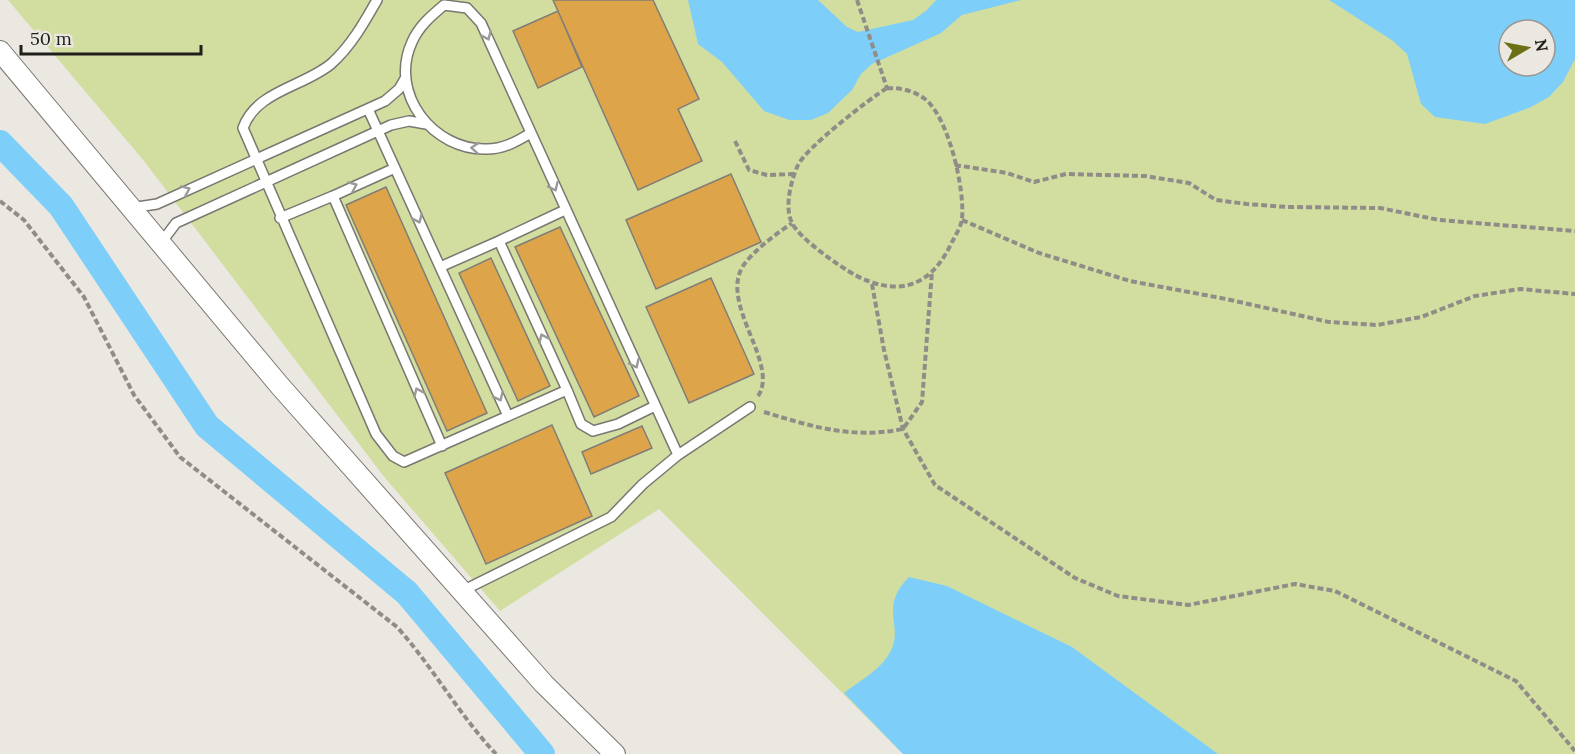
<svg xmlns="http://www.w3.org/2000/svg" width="1575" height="754" font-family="Lora,serif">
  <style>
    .green { fill: #d2dea0; fill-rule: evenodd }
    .water { fill: #7ecefa; fill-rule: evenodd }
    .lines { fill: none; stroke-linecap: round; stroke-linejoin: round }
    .canal { stroke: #7ecefa; stroke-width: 26 }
    .building { fill: #dda449; stroke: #817d77; stroke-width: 1.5 }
    .service-casing { stroke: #7a7771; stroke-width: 12 }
    .minor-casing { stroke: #7a7771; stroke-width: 22 }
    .path { stroke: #908d88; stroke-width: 4; stroke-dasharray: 6 3; stroke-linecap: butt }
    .service { stroke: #fff; stroke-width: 9 }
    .minor { stroke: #fff; stroke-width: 20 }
    .oneway { stroke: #9b9a99 }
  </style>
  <rect width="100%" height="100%" fill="#ebe7e1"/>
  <!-- green -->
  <path class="green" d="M8,0H553L558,11L513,32L538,87L582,67L638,190L701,161L678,109L698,99L653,0H1575V754H903L659,509L500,611L385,478L144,161ZM1509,30H1545V66H1509ZM731,174L761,242L656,288L626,220ZM560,227L639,395L516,247ZM491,259L550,386L519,400ZM711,278L754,374L689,403L646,308ZM552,425L592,516L485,564L445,473ZM643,426L652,448L591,474L582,452Z"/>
  <!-- water -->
  <path class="water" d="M688,0H818L847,27L858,32L913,20L927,10L936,0H1021L962,15L941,33L872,64L861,74L852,90L828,113L811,120H789L764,111L722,62L698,44Z
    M1329,0H1575V59L1563,82L1549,97L1529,108L1485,124L1435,117L1421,104L1407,54L1393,41ZM1509,30H1545V66H1509Z
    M909,577L947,586L1072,647L1218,754H903L844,693C858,682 880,670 889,654C906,627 877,609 909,577Z"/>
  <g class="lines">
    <!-- canal -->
    <path class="canal" d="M0,143L61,206L207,426L407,593L542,754"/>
  </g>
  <!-- building -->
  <path class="building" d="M553,0H653L699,99L678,109L702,161L638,190Z
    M558,11L582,67L538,88L513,31Z
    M731,174L761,242L656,289L626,220Z
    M386,187L487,413L447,431L346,205Z
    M560,227L639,396L594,417L515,247Z
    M491,258L550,386L518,401L459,273Z
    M711,278L754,374L689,403L646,307Z
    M552,425L592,516L486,564L445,473Z
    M642,426L652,448L591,474L582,452Z"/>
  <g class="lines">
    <defs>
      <path id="service" d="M377,0C364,23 351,46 331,64C303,87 256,91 243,128L376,434L393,456L404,462L567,390L499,241L565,210
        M368,109L508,416
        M529,134C516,142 503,149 487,149C434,151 388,94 412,42C419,26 431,16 444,5L467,8L481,23L678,455
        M395,168L333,196L442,446
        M131,208L157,204L385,101L399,89L406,77
        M280,218L333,196
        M161,243L176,223L391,125L409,121L426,124
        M440,267L499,241
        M567,390L581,424L593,431L618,424L655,406
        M462,591L611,517L643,484L678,455L750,407"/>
      <path id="minor" d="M0,51L280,386L544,684L615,754"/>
    </defs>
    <!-- service casing -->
    <use href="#service" class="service-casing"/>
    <!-- minor casing -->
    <use href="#minor" class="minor-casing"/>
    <!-- path -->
    <path class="path" d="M857,0L887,88
      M887,88C901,88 913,90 925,99C949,118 965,190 962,219C961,227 955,236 951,244C930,288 897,297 855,275C839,266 800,239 792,223C784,208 791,180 798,165C806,148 869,99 887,88Z
      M735,141L749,170L767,175L796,174
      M955,165L1007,173L1034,182L1066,174L1145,176L1189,183L1216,200L1247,204L1287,207L1380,208L1439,220L1575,231
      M0,201L24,220L84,297L134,395L180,457L397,627C433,667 459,715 496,754
      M962,220L1039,253L1130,281L1226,299L1329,322L1377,325L1421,317L1475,296L1520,289L1575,294
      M872,284L884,350L903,429L935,485L1075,578L1118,596L1188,605L1295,584L1335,591L1516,681L1575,751
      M758,396C780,364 719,304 743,266C755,249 775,235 792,223
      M764,412C813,427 852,439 903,429L922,402L932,271"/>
    <!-- service -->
    <use href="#service" class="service"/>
    <!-- minor -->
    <use href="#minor" class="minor"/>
  </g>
  <!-- one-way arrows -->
  <defs><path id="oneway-chevron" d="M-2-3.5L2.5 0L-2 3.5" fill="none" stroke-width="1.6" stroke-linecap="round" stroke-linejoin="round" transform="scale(1.5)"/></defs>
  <g class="oneway">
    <use href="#oneway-chevron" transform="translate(487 36) rotate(66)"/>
    <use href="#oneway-chevron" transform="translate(475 148) rotate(-175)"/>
    <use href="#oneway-chevron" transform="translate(353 186) rotate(-24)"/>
    <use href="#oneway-chevron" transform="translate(554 187) rotate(65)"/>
    <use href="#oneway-chevron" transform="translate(186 190) rotate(-24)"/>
    <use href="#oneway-chevron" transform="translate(418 219) rotate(66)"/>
    <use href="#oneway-chevron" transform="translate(543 338) rotate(-114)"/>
    <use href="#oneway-chevron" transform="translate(635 364) rotate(65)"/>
    <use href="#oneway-chevron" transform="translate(418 392) rotate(-114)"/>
    <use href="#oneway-chevron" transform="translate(499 397) rotate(65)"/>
  </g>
  <!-- north arrow -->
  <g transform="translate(1527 48) rotate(80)"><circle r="28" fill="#ebe7e1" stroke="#9a9792" stroke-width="1.5"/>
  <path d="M0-4.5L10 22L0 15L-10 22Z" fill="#6c6f14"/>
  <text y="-9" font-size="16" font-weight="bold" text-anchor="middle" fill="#201f1c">N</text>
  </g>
  <!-- scale -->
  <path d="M21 45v9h180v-9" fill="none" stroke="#201f1c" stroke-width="3"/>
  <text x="30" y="45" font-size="18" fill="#201f1c" stroke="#ebe7e1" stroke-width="4.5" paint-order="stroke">50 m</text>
</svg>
